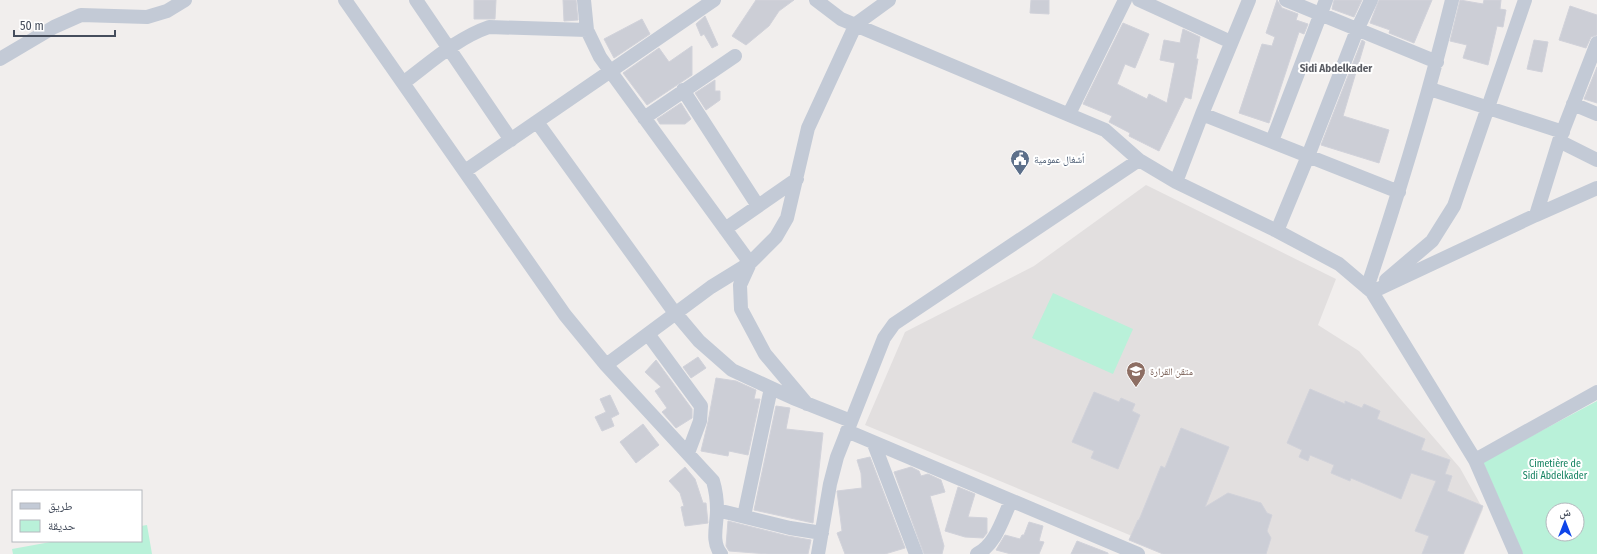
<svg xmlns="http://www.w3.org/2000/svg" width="1597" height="554" font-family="'Fira Sans Condensed','Noto Naskh Arabic',sans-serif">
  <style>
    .education { fill: #e2dfdf }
    .green { fill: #b9f1d9; fill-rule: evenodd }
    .building { fill: #ccced6; stroke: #d1d2da }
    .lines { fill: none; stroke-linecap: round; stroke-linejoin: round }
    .minor { stroke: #c3cad6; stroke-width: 14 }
    .labels { text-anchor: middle; stroke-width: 4; stroke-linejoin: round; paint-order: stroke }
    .service-label { font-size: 10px; fill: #4e5e75; stroke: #fff; text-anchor: start }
    .education-label { font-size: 10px; fill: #785e54; stroke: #fff; text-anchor: start }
    .park-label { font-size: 10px; fill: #12815f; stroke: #fff }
    .neighbourhood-label { font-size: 11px; font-weight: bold; fill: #5a5c63; stroke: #fff }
  </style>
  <rect width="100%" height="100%" fill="#f1eeed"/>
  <!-- education -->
  <path class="education" d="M1146,185L1336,279L1318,325L1359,351L1460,468L1483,509L1464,554H1247L1132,536L865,425L905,332L1034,266Z"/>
  <!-- green -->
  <path class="green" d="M1053,293L1133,329L1113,374L1032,338Z
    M1597,401V554H1523L1483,462ZM1553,510H1577V534H1553Z
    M147,525L152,554H13L12,549L56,541H141V526Z"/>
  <!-- building -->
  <path class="building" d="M474,0H496L495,19H474Z
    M563,0H576L578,20L564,21Z
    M756,0H794L779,11L769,26L746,45L732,36Z
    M1031,0H1049V14L1030,13Z
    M1277,0L1282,8L1298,14L1296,20L1308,24L1304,34L1299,32L1269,123L1239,113L1262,44L1272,46L1275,37L1266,33Z
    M1334,0H1362L1354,17L1332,9Z
    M1379,0H1432L1414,43L1389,33L1390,30L1370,23Z
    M1460,0L1483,4L1484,0H1501L1500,9L1506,10L1503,27L1497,26L1488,65L1463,58L1467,45L1450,41Z
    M1570,6L1597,15V35L1591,37L1586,48L1559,40Z
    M705,16L718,45L712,48L704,34L701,36L696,24Z
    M642,19L650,34L614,58L604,39Z
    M1123,23L1149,34L1135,68L1125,64L1117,84L1147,99L1149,94L1167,103L1175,63L1160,60L1164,40L1180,43L1183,29L1200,37L1196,59H1198L1191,99L1185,97L1159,151L1129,136L1130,133L1109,122L1112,116L1083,104Z
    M1362,40L1365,42L1343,116L1389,130L1379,163L1321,145Z
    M1534,40L1548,42L1542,72L1527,69Z
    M692,46V75L647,105L623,73L659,48L669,62Z
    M1597,67V103L1584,99Z
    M715,80V91H720V100L706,110L695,93Z
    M681,103L691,119L685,124H660L657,119Z
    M698,357L706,368L691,378L683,367Z
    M656,360L692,409V418L676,428L662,412L667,408L655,391L661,387L645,372Z
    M716,378L736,381L756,390L754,399H760L748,455L729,451L728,456L701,451L708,422Z
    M1310,389L1345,404V401L1362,408L1364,404L1380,411L1377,419L1425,439L1421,450L1450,460L1445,474L1452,476L1447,491L1483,506L1463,554H1422L1429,536L1415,531L1436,481L1411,473L1401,499L1351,478L1350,481L1331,473L1334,465L1310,455L1308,461L1299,457L1302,450L1287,443Z
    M1094,392L1119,402L1121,398L1135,404L1132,411L1140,415L1118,469L1091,458L1094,451L1072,442Z
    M610,395L619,414L611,418L614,426L602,431L595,417L606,412L600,399Z
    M776,406L790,408L786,429L823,433L813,523L754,510Z
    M643,424L659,445L636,463L620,442Z
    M1181,428L1229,447L1205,507L1228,493L1261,503L1267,513L1272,515L1267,531L1271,538L1266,554H1163L1129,540L1138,520H1139L1161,466L1165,468Z
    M870,457L905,548L885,554H845L837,533L842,531L837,491L862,488L861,473L857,460Z
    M685,467L695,479L703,503H706L708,523L685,526L681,507L684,506L680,493L669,481Z
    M911,467L919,471L921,476L928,474L941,480L945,492L930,496L944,546L942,554H924L894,472Z
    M958,487L975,494L968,517L987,518V533L983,538L965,537L945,531Z
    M728,521L788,536L811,540L808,554H768L729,551L726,546Z
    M1029,522L1043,526L1039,541L1044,542L1039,554H1011L996,550L1005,535L1020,539L1022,535H1024Z
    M1077,541L1108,553V554H1071Z"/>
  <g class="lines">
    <!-- minor -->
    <path class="minor" d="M345,0L565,315L606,365L713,481C716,491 717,500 717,510C717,525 711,542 721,554
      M416,0L511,140
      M584,0L587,30L600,57L750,263L711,287L606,365
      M816,0L841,19L1105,130L1139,160L1176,182L1277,231L1339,264L1372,292L1475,460L1516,554
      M1139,0L1231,42
      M1286,0L1437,62
      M0,59L54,27L81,15L147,17L167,11L185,0
      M403,83C430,63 457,38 489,27L587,30
      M1430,89L1563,132
      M683,90L758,206
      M1573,104L1597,114
      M1069,114L1125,0
      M1202,114L1399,192
      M644,118L735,56
      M537,122L672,309L699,341L732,370L793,398L851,421
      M1272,141L1326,0
      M1559,141L1597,160
      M465,171L714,0
      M1176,182L1202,114L1249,0
      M1536,215L1597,188
      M725,229L797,179
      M1277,231L1308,156L1357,30L1371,0
      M1386,280L1432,241L1454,206L1525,0
      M1367,288C1399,193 1428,98 1452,0
      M1372,292L1536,215L1559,141L1597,43
      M648,334L701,406L700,421L688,453
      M807,404L765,354L741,309L740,285L750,263L776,237L787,218L808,128L856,24L889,0
      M847,431L1138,554
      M874,444L916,554
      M1475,460L1597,392
      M717,510L790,528L822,533
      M744,516L771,388
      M818,554L830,484L837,457L884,338L894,324L1139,160
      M977,554C996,544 1002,520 1011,501"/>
  </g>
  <!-- icons -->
  <defs>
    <symbol id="civic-pin" viewBox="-11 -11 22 30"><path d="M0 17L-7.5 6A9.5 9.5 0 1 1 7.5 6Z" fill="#5c6f8a" stroke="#fff"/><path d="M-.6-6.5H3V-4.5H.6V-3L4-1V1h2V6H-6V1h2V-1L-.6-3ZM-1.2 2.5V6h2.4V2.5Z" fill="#fff"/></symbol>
    <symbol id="school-pin" viewBox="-11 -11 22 30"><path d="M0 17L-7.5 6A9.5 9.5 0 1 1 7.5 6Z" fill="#8d6e63" stroke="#fff"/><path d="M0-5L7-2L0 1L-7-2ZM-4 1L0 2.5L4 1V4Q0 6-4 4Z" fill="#fff"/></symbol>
  </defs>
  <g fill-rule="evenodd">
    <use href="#civic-pin" x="1009" y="148" width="22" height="30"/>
    <use href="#school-pin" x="1125" y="360" width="22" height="30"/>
  </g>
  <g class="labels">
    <!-- service labels -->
    <g class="service-label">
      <text x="1034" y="163">أشغال عمومية</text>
    </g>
    <!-- education labels -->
    <g class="education-label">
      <text x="1150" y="375">متقن القرارة</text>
    </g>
    <!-- park labels -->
    <g class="park-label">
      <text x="1555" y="467">Cimetière de<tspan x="1555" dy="12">Sidi Abdelkader</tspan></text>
    </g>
    <!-- neighbourhood labels -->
    <g class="neighbourhood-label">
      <text x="1336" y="72">Sidi Abdelkader</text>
    </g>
  </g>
  <!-- legend -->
  <rect x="12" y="490" width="130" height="52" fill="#ffffff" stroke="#b5b8be"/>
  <rect x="20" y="503" width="20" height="6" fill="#c3cad6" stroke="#b5b8be"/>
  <text x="48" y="510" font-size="12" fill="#454d5c">طريق</text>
  <rect x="20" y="520" width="20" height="12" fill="#b9f1d9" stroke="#b5b8be"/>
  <text x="48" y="530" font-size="12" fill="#454d5c">حديقة</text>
  <!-- north arrow -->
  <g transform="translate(1565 522)"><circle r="19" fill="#ffffff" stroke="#b5b8be"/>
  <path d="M0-3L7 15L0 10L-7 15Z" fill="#0f45e9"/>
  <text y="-6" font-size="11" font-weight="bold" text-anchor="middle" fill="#454d5c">ش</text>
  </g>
  <!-- scale -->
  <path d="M14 30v6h101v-6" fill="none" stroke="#454d5c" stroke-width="2"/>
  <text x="20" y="30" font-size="12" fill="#454d5c" stroke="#ffffff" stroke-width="3" paint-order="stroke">50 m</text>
</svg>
